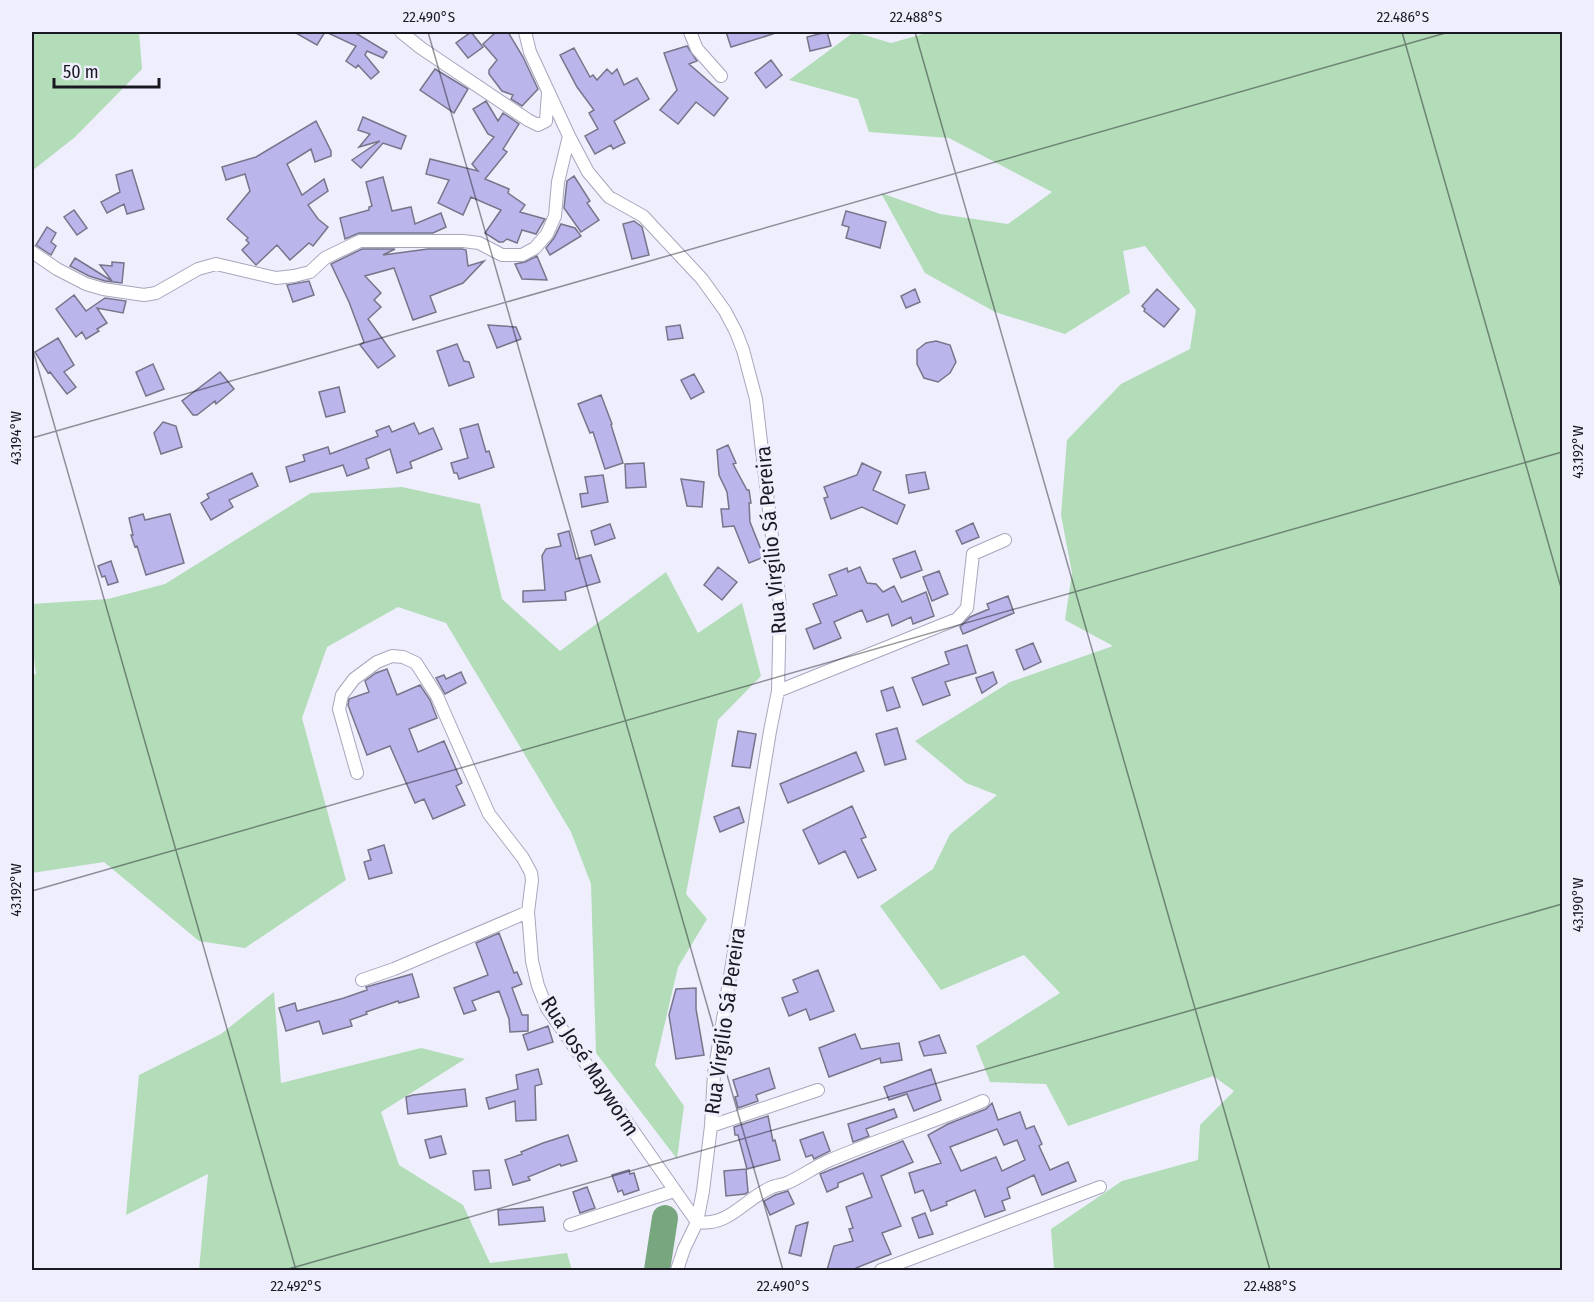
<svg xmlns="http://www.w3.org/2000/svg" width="1594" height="1302" font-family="'Fira Sans Condensed',sans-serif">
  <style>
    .green { fill: #b3dcb9 }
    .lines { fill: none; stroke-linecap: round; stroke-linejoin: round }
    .river { stroke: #78a67f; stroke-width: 26 }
    .building { fill: #bab6ec; stroke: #76758a; stroke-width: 1.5; fill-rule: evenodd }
    .street-casing { stroke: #a7a6bd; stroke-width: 14 }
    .street { stroke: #fff; stroke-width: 12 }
    .ticks { fill: none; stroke: #1a1922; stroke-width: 1.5; stroke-opacity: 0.45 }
    .labels { text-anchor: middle; stroke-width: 6; stroke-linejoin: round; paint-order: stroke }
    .street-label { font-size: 21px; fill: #1a1922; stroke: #efeefd }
    .neatline { fill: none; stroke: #1a1922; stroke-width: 2 }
    .ticks-label { font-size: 15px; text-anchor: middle; fill: #1a1922 }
  </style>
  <rect width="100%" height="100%" fill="#efeefd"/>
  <!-- green -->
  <path class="green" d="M32,32H139L142,69L75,137L32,171Z
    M854,32L891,43L923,34L924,32H1562V1270H1054L1051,1229L1122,1181L1198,1160L1200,1125L1234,1091L1213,1076L1068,1126L1046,1084L990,1082L976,1046L1060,993L1024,955L941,990L880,906L933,869L950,834L997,795L966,783L915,741L1010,682L1113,646L1065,620L1072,573L1061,515L1067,440L1121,384L1190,349L1196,310L1145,246L1123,251L1130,293L1065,334L995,312L925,273L881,193L940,214L1008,224L1052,192L949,138L869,132L858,99L789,80Z
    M402,487L480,504L502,599L560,651L666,572L698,633L742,603L761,676L718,720L686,894L707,919L678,967L655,1065L684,1106L677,1159L596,1053L591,884L571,832L446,623L398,607L327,647L302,718L346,880L245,948L199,941L104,862L32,873V675L36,674L32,644V604L108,599L165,584L311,493Z
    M274,992L281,1083L421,1048L465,1059L381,1112L399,1165L463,1205L490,1263L567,1253L572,1270H199L208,1174L126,1215L139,1075L221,1034Z"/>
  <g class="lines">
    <!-- river -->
    <path class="river" d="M657,1270L665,1218"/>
  </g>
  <!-- building -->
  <path class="building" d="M294,32H325L317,45Z
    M326,32H354L387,52L383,58L367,51L365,55L379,72L371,79L358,65L356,68L346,61L356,46Z
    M471,32L483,47L468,58L456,43Z
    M496,32H508L523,57L538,89L522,106L511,99L513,95L502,91L489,74V70L497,60L483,44Z
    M726,32H773V34L731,47Z
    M827,32L831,46L810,51L807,37Z
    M687,46L697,61L689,64L728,98L714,116L696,102L678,124L660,110L677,90L664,53Z
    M574,48L590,77L593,75L597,80L607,69L612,74L617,69L624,85L637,78L649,99L614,121L625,143L613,149L611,145L595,154L585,136L598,129L589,113L594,110L577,87L560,55Z
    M771,60L782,75L766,88L755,73Z
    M435,69L468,89L454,113L420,90Z
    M486,101L498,121L503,113L519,124L503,149L507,152L485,179L509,189L508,193L525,205L520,212L545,219L536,234L522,230L517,243L507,239L503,242H499L485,233L501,210L471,197L463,215L438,203L449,180L426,174L430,159L478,171L472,164L494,137L488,134L473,109Z
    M363,117L406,136L401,149L383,143L361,168L352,160L380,141L359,147L370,134L358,130Z
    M316,121L331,151V156L315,162L311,149L287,164L302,195L324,179L328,191L308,205L318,219L328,227L313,246L309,243L290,260L277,245L256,265L242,250L249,243L246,240L248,238L227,219L250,191L245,174L226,180L222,167L256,157Z
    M132,170L144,209L127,214L124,204L107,213L101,202L120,192L116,175Z
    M574,176L590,201L587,203L599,220L581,232L564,208L567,181Z
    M383,177L392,211L411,207L415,224L441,213L446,227L433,233H359L345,239L340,218L369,210V207L372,206L366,182Z
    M74,210L87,228L77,235L64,217Z
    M846,211L886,222L880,248L846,238L849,227L842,225Z
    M634,221L642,227L649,255L632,259L623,224Z
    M561,224L575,228L581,236L550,255L546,248L554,238Z
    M47,227L56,233L51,242L56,246L51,255L36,245Z
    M362,249H395L383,255L428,249H462L466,250L468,266L484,261L463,283L430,296L436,312L413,320L394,268L365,276L381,293L374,300L381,307L368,319L395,356L378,368L360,345L364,342L349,302L331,264Z
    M537,256L547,280L522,279L515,264L525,262Z
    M75,258L112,281L100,265L112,266V262L124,263L122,283L105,281L89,276L70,266Z
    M309,281L314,295L293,302L287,285Z
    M915,289L920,302L906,308L901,296Z
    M1157,289L1179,309L1164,327L1144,311L1145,309L1142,306Z
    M74,295L86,311L105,298L126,301L123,313L97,308L107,323L97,329L99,331L86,339L82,332L76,337L56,309Z
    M488,325L516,327L521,339L497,348Z
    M680,325L683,338L668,340L666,327Z
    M58,338L74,365L64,372L76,387L67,394L50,372L48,373L35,352Z
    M936,341L950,345L956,362L950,373L938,382L924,378L917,364V350L926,343Z
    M457,344L464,361L469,362L474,377L449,386L437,351Z
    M153,364L164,389L146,396L136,372Z
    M220,372L234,389L216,404L215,401L197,415H193L182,401Z
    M694,374L704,392L691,399L681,380Z
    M339,387L345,412L326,417L319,392Z
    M601,395L612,424L611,425L623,463L605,469L593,432L590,433L578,404Z
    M163,422L176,426L182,447L161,454L154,433Z
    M414,423L419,434L433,428L442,449L410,462L412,468L397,473L390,449L366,459L369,468L347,476L343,465L290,482L286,467L305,461L303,455L328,447L330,454L378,436L376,431L389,426L392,432Z
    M478,424L486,452L489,451L494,467L459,479L457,473H454L451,463L468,458L460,429Z
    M728,445L736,463L733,464L747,490H749L751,503H749L750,522L764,557L749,563L734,526L723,527L721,509H729L727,492L719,475L717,450Z
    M644,463L646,487L626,488L625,464Z
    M862,463L881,472L873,490L905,505L897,524L862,507L831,519L824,498L828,497L824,487L857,475Z
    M925,472L929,489L909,493L906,475Z
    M252,473L258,486L229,500L233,507L211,520L201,503L209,498L207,494Z
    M603,475L608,502L582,507L580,494L588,493L585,477Z
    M681,479L704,482L702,507L687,506Z
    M143,514L145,520L170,514L184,563L146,575L137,546L135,547L131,535H133L129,518Z
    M973,523L979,537L962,544L956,531Z
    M610,524L615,538L595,545L591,531Z
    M569,531L576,559L591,555L600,582L565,592L566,600L523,602V591L545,590L542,556L546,549L561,546L558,534Z
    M915,551L922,570L901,578L893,559Z
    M111,561L118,582L108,585L105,576L102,577L98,566Z
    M718,567L737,582L722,600L704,585Z
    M860,567L867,583L876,584L883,592L894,586L902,602L926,592L934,616L913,624L911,617L892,626L888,614L867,622L862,610L834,622L841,638L814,649L806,629L821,623L813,604L837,595L829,575L847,568L848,572Z
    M939,571L948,594L932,601L923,577Z
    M1008,596L1014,613L963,634L960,627L970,617L989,609L987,604Z
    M1033,643L1041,662L1024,670L1016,650Z
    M967,645L976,673L945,682L950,695L923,705L912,678L949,664L945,652Z
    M387,669L397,695L420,685L430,700L437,718L409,729L418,752L444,741L462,783L456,786L465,805L433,819L424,799L415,803L390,746L367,755L348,705L349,699L369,692L365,681L376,673Z
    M461,672L466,683L445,694L436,678L444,675L446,679Z
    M993,672L997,683L982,693L976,678Z
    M893,687L900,707L887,711L881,691Z
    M897,728L906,759L885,765L876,734Z
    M738,731L756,734L750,768L732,766Z
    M856,752L864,771L788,803L780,784Z
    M852,806L866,837L861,839L876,870L858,878L845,851L819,864L803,830Z
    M739,807L744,822L720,832L714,817Z
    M384,845L392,873L369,879L364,862L371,860L368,850Z
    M499,933L514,973L517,972L522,984L512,988L522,1015H528V1031L510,1032L509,1019L499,991L472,1001L476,1010L464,1014L454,988L488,975L476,943Z
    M818,970L834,1011L810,1020L806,1009L789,1016L782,998L798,992L793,980Z
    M412,974L419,997L399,1003L398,1001L366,1012L367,1014L350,1020L352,1026L323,1034L319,1021L286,1031L279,1008L295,1003L297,1011L344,998L367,990L366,987Z
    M696,988V1009L704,1055L676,1059L669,1015L676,989Z
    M548,1026L553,1042L528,1050L523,1035Z
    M855,1034L861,1049L899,1043L902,1060L881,1063L880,1058L829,1077L819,1048Z
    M939,1035L946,1053L924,1056L919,1042Z
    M769,1068L775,1088L756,1095L758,1101L738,1108L735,1097L738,1096L733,1080Z
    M538,1069L542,1084L535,1086L536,1120L516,1121L515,1101L489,1109L486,1098L518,1089L516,1075Z
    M931,1069L941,1100L914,1111L907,1094L889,1100L884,1087Z
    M465,1089L467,1106L408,1114L406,1097L413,1095Z
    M992,1103L998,1120L1020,1112L1026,1129L1034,1126L1042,1144L1039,1146L1050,1170L1068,1162L1076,1181L1042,1195L1034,1175L1007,1188L1010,1198L1002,1201L1005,1210L985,1217L975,1190L946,1202L947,1205L931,1211L923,1190L915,1193L909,1173L941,1163L928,1135L948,1124L986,1109ZM997,1129L1004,1145L1017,1140L1025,1160L1002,1171L996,1157L961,1171L950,1147Z
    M894,1109L897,1117L866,1129L869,1136L853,1142L848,1124Z
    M768,1116L773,1141L775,1140L780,1160L747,1169L738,1135H735L734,1127Z
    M823,1132L830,1151L814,1159L812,1155L806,1157L800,1140Z
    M568,1135L577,1161L561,1166L560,1164L528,1177L530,1180L513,1185L505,1160L522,1154L521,1152L543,1143Z
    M441,1136L446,1154L430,1158L425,1140Z
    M903,1141L913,1162L881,1176L901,1226L882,1233L891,1254L856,1268V1270H827L834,1246L853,1241L849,1229L853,1228L846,1207L872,1197L863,1173L838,1183V1187L827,1192L820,1174Z
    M746,1169L748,1192L745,1194L726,1196L724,1171Z
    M489,1170L491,1188L475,1190L473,1171Z
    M629,1170L630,1174L634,1173L639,1190L624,1195L622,1190L618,1192L612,1175Z
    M587,1187L595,1208L580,1213L573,1192Z
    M788,1191L794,1204L770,1215L764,1201L775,1195Z
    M543,1207L545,1221L499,1225L498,1210Z
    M925,1213L933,1234L919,1238L912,1218Z
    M808,1222L801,1256L789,1253L796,1226Z"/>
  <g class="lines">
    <defs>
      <path id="street" d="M401,32L421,48L528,120L538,125L546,121L548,93
        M525,32L530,52L569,136L588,172L609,197L643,216L702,279L725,311L736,332L743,350L756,399L780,605L778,691L770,731L714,1074L711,1126L703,1191L697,1222L684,1249L677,1270
        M690,32L697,49L721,76
        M32,252L57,269L86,284L103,289L144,295L156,293L198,269L216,264L276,278L294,276L310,272L325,258L360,241H463L479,243L502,255H522L535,248L547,234L555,216L558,182L569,136
        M778,691L957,619L967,608L973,554L1005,540
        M357,773L339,709L342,695L354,679L377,662L392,656L403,657L416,663L437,696L489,814L523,858L531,873L532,880L528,912L532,961L538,986L547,1008L697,1222
        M362,980L394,969L528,912
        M711,1126L818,1090
        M697,1222C728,1227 744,1200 770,1188C775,1185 782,1185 787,1183C801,1177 814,1167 828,1161C879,1139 932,1123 983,1101
        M570,1225L674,1191
        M881,1270L1100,1187"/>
    </defs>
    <!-- street casing -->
    <use href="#street" class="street-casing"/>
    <!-- street -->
    <use href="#street" class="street"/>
  </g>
  <!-- ticks -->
  <path class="ticks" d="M428,32L783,1270M915,32L1270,1270M1402,32L1562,591M32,347L296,1270M32,438L1449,32M32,891L1562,452M285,1270L1562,904"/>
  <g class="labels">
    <!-- street labels -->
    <g class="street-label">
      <text transform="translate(771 540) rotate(-95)" y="7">Rua Virgílio Sá Pereira</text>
      <text transform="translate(725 1021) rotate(-82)" y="7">Rua Virgílio Sá Pereira</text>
      <text transform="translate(590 1066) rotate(57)" y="7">Rua José Mayworm</text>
    </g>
  </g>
  <!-- border -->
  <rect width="1594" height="1302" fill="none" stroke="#efeefd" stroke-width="66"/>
  <!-- scale -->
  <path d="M54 78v9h105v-9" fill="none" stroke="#1a1922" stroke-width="3"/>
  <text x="63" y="78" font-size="18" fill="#1a1922" stroke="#efeefd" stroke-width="4.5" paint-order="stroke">50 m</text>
  <rect x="33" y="33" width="1528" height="1236" class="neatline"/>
  <g class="ticks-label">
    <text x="429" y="22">22.490°S</text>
    <text x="916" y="22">22.488°S</text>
    <text x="1403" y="22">22.486°S</text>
    <text transform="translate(16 438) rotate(-90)" y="5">43.194°W</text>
    <text transform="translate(1578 452) rotate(-90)" y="5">43.192°W</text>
    <text transform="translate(16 890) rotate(-90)" y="5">43.192°W</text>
    <text transform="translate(1578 905) rotate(-90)" y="5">43.190°W</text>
    <text x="296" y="1291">22.492°S</text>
    <text x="783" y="1291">22.490°S</text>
    <text x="1270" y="1291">22.488°S</text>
  </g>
</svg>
